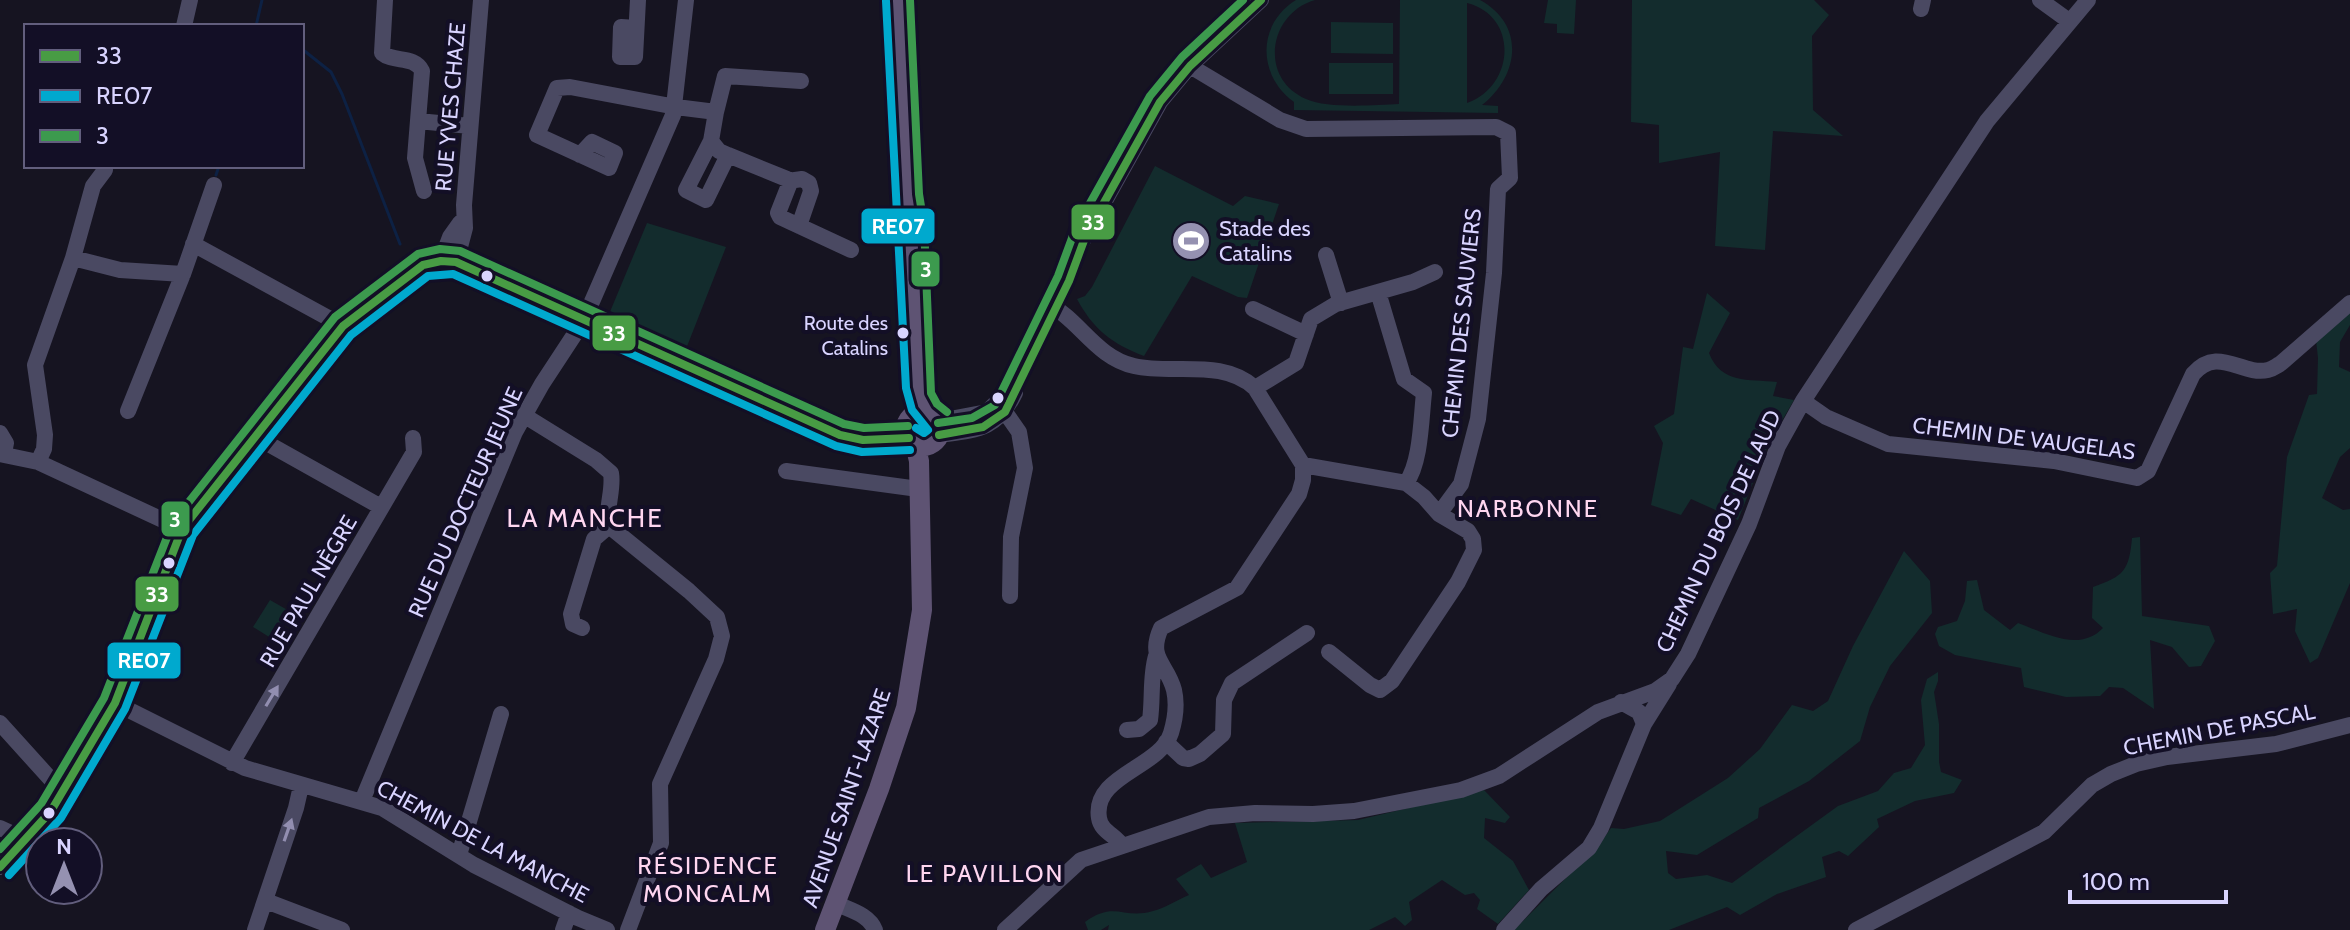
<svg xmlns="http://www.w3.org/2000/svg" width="2350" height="930" font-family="Cabin,sans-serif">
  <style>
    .green { fill: #132c2d; fill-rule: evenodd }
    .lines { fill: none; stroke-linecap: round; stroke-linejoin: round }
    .stream { stroke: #0d2144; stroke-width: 3 }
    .minor { stroke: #4a4962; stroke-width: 16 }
    .major { stroke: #5e5373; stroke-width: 20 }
    .bus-1-casing { stroke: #130f26; stroke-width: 14 }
    .bus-2-casing { stroke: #130f26; stroke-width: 14 }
    .bus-3-casing { stroke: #130f26; stroke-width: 14 }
    .bus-1 { stroke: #489c44; stroke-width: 8 }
    .bus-2 { stroke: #00a9ce; stroke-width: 8 }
    .bus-3 { stroke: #3c9a4e; stroke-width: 8 }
    .oneway { fill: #928eb0 }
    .bus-dot { fill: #d9d4ff; stroke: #130f26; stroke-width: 3 }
    .labels { text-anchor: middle; stroke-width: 8; stroke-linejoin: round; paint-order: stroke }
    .bus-label { font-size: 20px; fill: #d9d4ff; stroke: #130f26; text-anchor: end }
    .street-label { font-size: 22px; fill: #d9d4ff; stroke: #130f26 }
    .poi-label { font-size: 22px; fill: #d9d4ff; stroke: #130f26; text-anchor: start }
    .neighbourhood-label { font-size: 24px; letter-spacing: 2px; fill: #ffd6f0; stroke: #130f26 }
    .quarter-label { font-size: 26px; letter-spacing: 2px; fill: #ffd6f0; stroke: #130f26 }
    .line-badge { stroke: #130f26; stroke-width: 3 }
    .badge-label { font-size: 22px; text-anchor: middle; font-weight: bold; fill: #fff }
  </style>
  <rect width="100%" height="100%" fill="#161421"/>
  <!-- green -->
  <path class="green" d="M1296,0H1315C1269,13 1258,78 1306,99C1328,109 1375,105 1399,104L1400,0H1480C1526,25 1519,76 1482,105L1498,106V113L1294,110V102C1257,75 1257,24 1296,0ZM1467,3C1519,16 1515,86 1467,103Z
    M1548,0H1576L1574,34L1557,33V24L1544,23Z
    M1632,0H1814L1829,15L1812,36L1813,110L1843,136L1773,131L1765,250L1715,246L1720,152L1659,163V125L1631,122Z
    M1331,22L1393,23V54L1331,53Z
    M1329,63H1393V94H1329Z
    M1155,166L1233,206L1245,196L1279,204L1247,298L1238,297L1192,276L1144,356C1112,344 1093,329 1077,299L1085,296L1092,287Z
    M647,223L726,247L684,354L607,319Z
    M1707,293L1730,313L1709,353C1721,384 1748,379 1777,382L1773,396L1794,400L1769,443L1738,520L1691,499L1681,515L1651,505L1663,443L1654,426L1674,414L1683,347L1693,349Z
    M2350,308V325L2340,342L2339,367L2350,372V448L2340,457L2322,498L2343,510L2350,509V583L2318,658L2310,663L2295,631L2297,609L2273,614L2270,573L2277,566L2287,457L2309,395L2317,394L2318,358L2316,340Z
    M2140,537L2142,616L2209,626L2215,641L2201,666L2189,667L2172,647L2150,640L2154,709L2123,688L2109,687L2100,696L2066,697L2024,687L2021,668L1955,655L1939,646L1935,634L1938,627L1957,621L1965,601L1967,581L1977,580L1984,610L2010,630L2018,623C2045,633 2079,653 2103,628L2092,618L2093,587C2124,576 2129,571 2132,538Z
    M1904,551L1930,581L1932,613L1890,666L1870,707L1860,741L1809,781L1759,808L1758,818L1697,855L1666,851L1668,873L1676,879L1707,875L1732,883L1838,806L1878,791L1894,773L1911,768L1925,745L1921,700L1927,679L1938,672V681L1934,692L1939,724V762L1941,772L1962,780L1954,793L1915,801L1877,819L1879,827L1848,856L1839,851L1822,857L1826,877L1777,894L1740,915L1727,907L1669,930H1514L1598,846L1611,828L1624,829L1660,821L1728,778L1760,749L1792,705L1813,711L1828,701L1853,646Z
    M270,600L291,612L274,640L253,627Z
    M1484,790L1510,817L1505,823L1485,818L1484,838L1513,861L1529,890L1498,924L1477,909L1480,900L1474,893L1465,895L1442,880L1409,902L1412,920L1405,926L1395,917L1369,930H1108L1109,925L1101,930H1088L1085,922C1115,900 1123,920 1153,911C1165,908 1177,900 1189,895L1176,879L1201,864L1211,878L1247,862L1235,823L1358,820Z"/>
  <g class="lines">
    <!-- stream -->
    <path class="stream" d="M256,26L262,0
      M302,49L331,72L342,94L400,244
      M216,175L219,166"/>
    <!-- minor -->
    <path class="minor" d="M385,0L382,53C394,63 414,55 422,71L415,158L424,191
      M2040,0L2069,21
      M1921,9L1923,0
      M184,26L190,0
      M636,28L621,27L620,57H635L638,0
      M1190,66L1280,120L1306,129L1496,127L1508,133L1510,178L1498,189L1494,273L1478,419L1461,484L1439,514
      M716,112L711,141L686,190L706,200L728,155
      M418,121L470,126
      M711,141L719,151L728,155L787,179L789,185L778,213L780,217L851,250
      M580,155L592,142L615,153L609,168L537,135L557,88L570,87L676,107L716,112L725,76L801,81
      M788,181L802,179L809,183L811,191L799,226
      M193,244L343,326
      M1326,255L1341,303
      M73,258L120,270L183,274
      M441,261L450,237L460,223
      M456,262L465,228L464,205L481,0
      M1378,292L1404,379L1424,393C1421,419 1421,463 1406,483
      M1049,304C1080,321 1097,358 1134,366C1174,375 1222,358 1255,388L1303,465V480L1299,494L1237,588L1161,628C1147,659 1167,663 1174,690C1177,703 1175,720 1171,733C1160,768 1092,775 1099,818C1101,832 1116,835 1122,846
      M1253,309L1306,334
      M1255,388L1296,363L1311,319L1336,304L1413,282L1435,272
      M1803,401L1826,417L1888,444L2054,461L2137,478L2148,471L2193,374C2218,345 2241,376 2268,370C2273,369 2276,366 2280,364L2350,303
      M128,411L183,274L214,185
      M994,411L1005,412L1019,432L1025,468L1011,537L1010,596
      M525,416L596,460L611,473C614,491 605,508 609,526L689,591L717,617L722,636L716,659L660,784L661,843L628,930
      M939,421L987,412L1000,399L1062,278L1160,102L1190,66L1261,0
      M0,433L6,443L4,453
      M939,435C977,430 997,430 1015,393
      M256,437L381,507
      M0,454L38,462L182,529
      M38,462L44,449L45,435L35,365L73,258L93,186L105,170
      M1303,465L1406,483L1424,497L1439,514L1468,531L1473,539L1474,550L1458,582L1392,681L1380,690L1370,685L1329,652
      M786,471L911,488L919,491
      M582,628L573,624L571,614L594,539L609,526
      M115,703L245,768L382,808L474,865L578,918L607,930
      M0,723L64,794
      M1644,724L1669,684
      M1127,730L1139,729L1150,720C1153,699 1150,676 1156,656
      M1166,742L1183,758L1189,759L1200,754L1223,734L1224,700L1232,683L1307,633
      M232,763L414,452L413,438
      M362,801L515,432L542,384L584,320L673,115L686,0
      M0,828L26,840
      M459,855L501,714
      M0,867L51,811L115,703L182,529L343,326L423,265L441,261L456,262L840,435L863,440L909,438
      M266,901L342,930
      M835,903C849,910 869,914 875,930
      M255,930L296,808L301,786
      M563,930L569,913
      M1005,930L1081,860L1209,817L1255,813L1313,814L1354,811L1461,790L1499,776L1598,712L1655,691L1672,679L1688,654L1749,524L1778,446L1803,401L1987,121L2088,0
      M1504,930L1541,889L1589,848L1601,828L1644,724L1639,712L1621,702
      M1856,930L2044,832L2092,785L2111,774L2136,764L2167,757L2276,744L2350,725"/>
    <!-- major -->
    <path class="major" d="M898,0L907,195L912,225L916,364L919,396L928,412
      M906 429a17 17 0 1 1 34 0a17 17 0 1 1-34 0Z
      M825,930L879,789L906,708L922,610L919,461L915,444"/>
    <defs>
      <path id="bus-1" d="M939,435L983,427L1005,412L1069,281L1086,235L1160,102L1190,66L1261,0
        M0,867L51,811L115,703L182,529L343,326L423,265L441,261L456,262L840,435L863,440L909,438"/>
      <path id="bus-2" d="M886,1L906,388L912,410L928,430L924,433L916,428
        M9,875L61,818L125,709L193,535L351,335L428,276L453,274L836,446L862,452L910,450"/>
      <path id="bus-3" d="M910,0L919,194L924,225L931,393L937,404L947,412
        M938,423L972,418L995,405L1058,276L1075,230L1150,96L1182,57L1243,0
        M0,849L41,804L104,698L173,522L335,317L418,254L440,249L460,251L844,424L864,428L908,426"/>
    </defs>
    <!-- bus-1 casing -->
    <use href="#bus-1" class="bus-1-casing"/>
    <!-- bus-2 casing -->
    <use href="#bus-2" class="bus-2-casing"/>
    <!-- bus-3 casing -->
    <use href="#bus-3" class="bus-3-casing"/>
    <!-- bus-1 -->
    <use href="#bus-1" class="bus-1"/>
    <!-- bus-2 -->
    <use href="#bus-2" class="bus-2"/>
    <!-- bus-3 -->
    <use href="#bus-3" class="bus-3"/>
  </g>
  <!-- one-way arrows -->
  <defs><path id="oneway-solid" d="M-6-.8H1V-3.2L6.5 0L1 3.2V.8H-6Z" transform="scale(2)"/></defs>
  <g class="oneway">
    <use href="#oneway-solid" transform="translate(272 696) rotate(-59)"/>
    <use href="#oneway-solid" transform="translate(288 830) rotate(-71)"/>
  </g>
  <!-- icons -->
  <defs>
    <symbol id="stadium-disc" viewBox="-11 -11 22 22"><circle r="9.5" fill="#9591b1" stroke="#130f26"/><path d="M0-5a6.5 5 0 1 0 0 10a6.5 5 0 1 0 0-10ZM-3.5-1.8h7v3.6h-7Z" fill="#fff"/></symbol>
  </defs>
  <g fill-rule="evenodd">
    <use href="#stadium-disc" x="1169" y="219" width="44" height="44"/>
  </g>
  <!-- markers -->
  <g class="bus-dot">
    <circle cx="487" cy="276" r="7"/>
    <circle cx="903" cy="333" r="7"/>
    <circle cx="998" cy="398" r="7"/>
    <circle cx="169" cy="563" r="7"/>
    <circle cx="49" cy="813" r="7"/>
  </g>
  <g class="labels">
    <!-- bus labels -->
    <g class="bus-label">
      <text x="888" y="330">Route des<tspan x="888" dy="25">Catalins</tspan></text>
    </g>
    <!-- street labels -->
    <g class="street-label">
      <text transform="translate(450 107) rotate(-85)" y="8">RUE YVES CHAZE</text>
      <text transform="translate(1461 323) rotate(-84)" y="8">CHEMIN DES SAUVIERS</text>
      <text transform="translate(2024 438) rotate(7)" y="8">CHEMIN DE VAUGELAS</text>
      <text transform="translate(465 502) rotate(-66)" y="8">RUE DU DOCTEUR JEUNE</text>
      <text transform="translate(1718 531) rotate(-65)" y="8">CHEMIN DU BOIS DE LAUD</text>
      <text transform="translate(308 591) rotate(-60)" y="8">RUE PAUL NÈGRE</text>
      <text transform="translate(2219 729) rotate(-11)" y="8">CHEMIN DE PASCAL</text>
      <text transform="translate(846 798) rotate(-71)" y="8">AVENUE SAINT-LAZARE</text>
      <text transform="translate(483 841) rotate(28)" y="8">CHEMIN DE LA MANCHE</text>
    </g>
    <!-- poi labels -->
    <g class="poi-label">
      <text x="1219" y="236">Stade des<tspan x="1219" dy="25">Catalins</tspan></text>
    </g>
    <!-- neighbourhood labels -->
    <g class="neighbourhood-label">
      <text x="1528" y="517">NARBONNE</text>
      <text x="708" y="874">RÉSIDENCE<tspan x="708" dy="28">MONCALM</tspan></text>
      <text x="985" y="882">LE PAVILLON</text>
    </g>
    <!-- quarter labels -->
    <g class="quarter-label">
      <text x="585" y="527">LA MANCHE</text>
    </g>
  </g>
  <g class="line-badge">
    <rect x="1070" y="203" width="46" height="38" rx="8" fill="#489c44"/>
    <rect x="860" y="207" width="76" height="38" rx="8" fill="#00a9ce"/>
    <rect x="910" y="250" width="31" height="38" rx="8" fill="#3c9a4e"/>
    <rect x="591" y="314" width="46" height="38" rx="8" fill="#489c44"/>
    <rect x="160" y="500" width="31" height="38" rx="8" fill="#3c9a4e"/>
    <rect x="134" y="575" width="46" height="38" rx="8" fill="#489c44"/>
    <rect x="106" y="641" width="76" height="39" rx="8" fill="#00a9ce"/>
  </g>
  <g class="badge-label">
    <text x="1093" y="230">33</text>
    <text x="898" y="234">RE07</text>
    <text x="926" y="277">3</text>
    <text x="614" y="341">33</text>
    <text x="175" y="527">3</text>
    <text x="157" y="602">33</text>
    <text x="144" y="668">RE07</text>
  </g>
  <!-- legend -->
  <rect x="24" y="24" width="280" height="144" fill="#130f26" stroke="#625e7d" stroke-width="2"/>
  <rect x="40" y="50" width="40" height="12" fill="#489c44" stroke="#625e7d" stroke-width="2"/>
  <text x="96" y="64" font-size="24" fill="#d9d4ff">33</text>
  <rect x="40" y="90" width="40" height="12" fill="#00a9ce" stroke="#625e7d" stroke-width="2"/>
  <text x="96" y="104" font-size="24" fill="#d9d4ff">RE07</text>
  <rect x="40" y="130" width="40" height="12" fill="#3c9a4e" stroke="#625e7d" stroke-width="2"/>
  <text x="96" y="144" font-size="24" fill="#d9d4ff">3</text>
  <!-- north arrow -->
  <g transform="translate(64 866)"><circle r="38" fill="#130f26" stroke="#625e7d" stroke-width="2"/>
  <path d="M0-6L14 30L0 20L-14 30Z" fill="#9591b1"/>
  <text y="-12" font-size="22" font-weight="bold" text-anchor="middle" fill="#d9d4ff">N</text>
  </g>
  <!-- scale -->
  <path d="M2070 890v12h156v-12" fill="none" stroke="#d9d4ff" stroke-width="4"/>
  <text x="2082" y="890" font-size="24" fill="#d9d4ff" stroke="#130f26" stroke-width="6" paint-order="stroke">100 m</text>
</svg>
